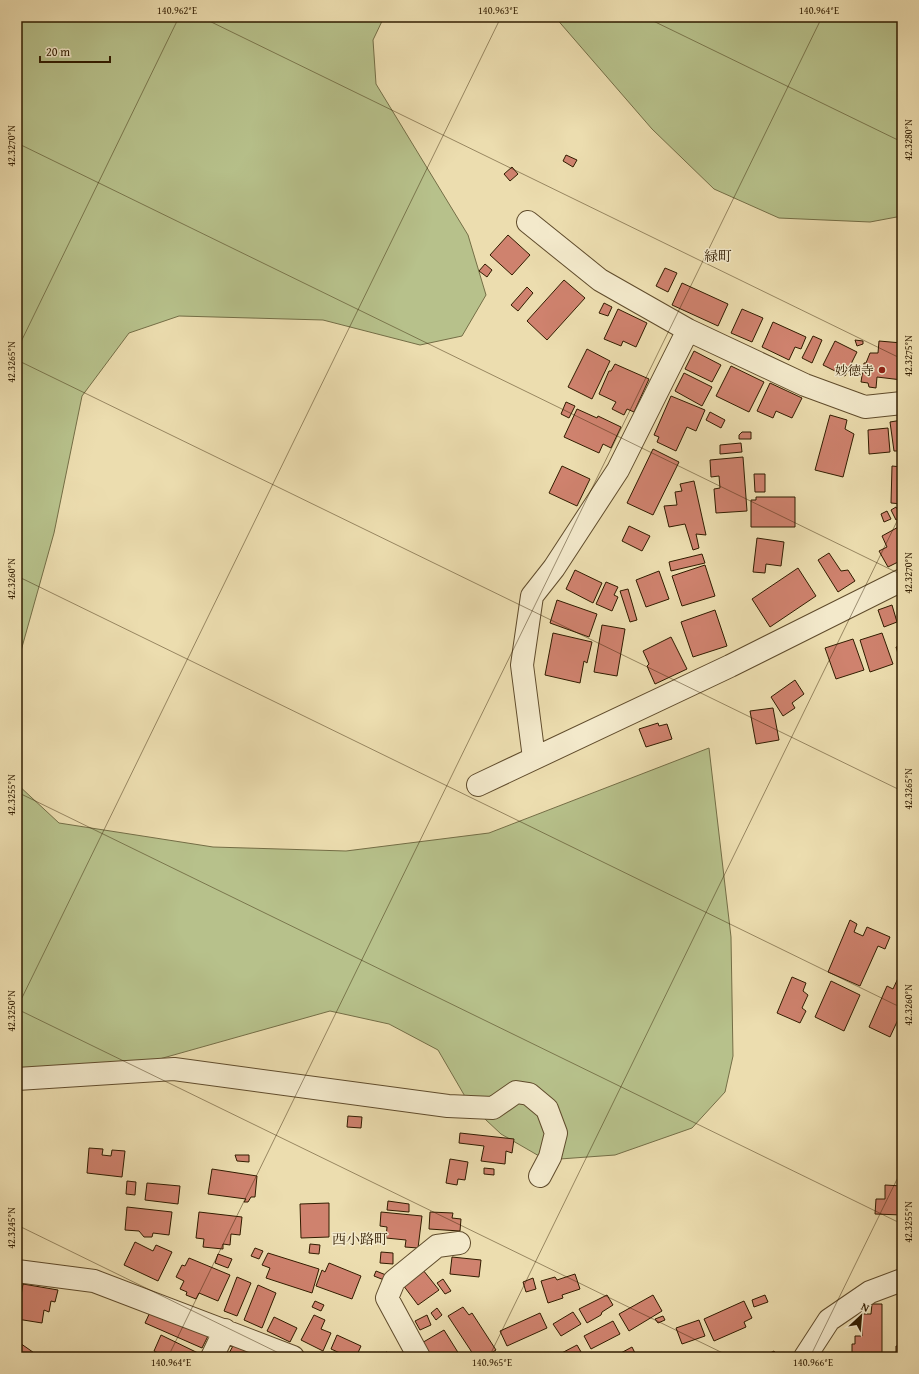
<svg xmlns="http://www.w3.org/2000/svg" width="919" height="1374" font-family="'Gentium Book Plus','Noto Serif JP',serif">
  <style>
    .green { fill: #b7c18b; stroke: #746e46 }
    .building { fill: #cf826e; stroke: #311c00 }
    .lines { fill: none; stroke-linecap: round; stroke-linejoin: round }
    .minor-casing { stroke: #604c2c; stroke-width: 24 }
    .minor { stroke: #f3e9cb; stroke-width: 22 }
    .ticks { fill: none; stroke: #311c00; stroke-width: 1; stroke-opacity: 0.45 }
    .poi-dot { fill: #8f2418; stroke: #f3e9cb; stroke-width: 1.5 }
    .labels { text-anchor: middle; stroke-width: 3; stroke-linejoin: round; paint-order: stroke }
    .poi-label { font-size: 13px; fill: #311c00; stroke: #f3e9cb; text-anchor: end }
    .neighbourhood-label { font-size: 14px; fill: #311c00; stroke: #f3e9cb }
    .neatline { fill: none; stroke: #311c00; stroke-width: 1.5 }
    .ticks-label { font-size: 10px; text-anchor: middle; fill: #311c00 }
  </style>
  <rect width="100%" height="100%" fill="#ecddaf"/>
  <filter id="stains"><feTurbulence type="fractalNoise" baseFrequency=".005" numOctaves="4"/><feColorMatrix values="0 0 0 0 .2 0 0 0 0 .09 0 0 0 0 .02 0 0 0 .5 -.17"/></filter>
  <radialGradient id="worn" r=".72"><stop offset=".6" stop-color="#630" stop-opacity="0"/><stop offset="1" stop-color="#630" stop-opacity=".3"/></radialGradient>
  <!-- green -->
  <path class="green" d="M17,17H384L373,40L376,84L468,235L486,295L462,336L420,345L323,320L179,316L129,333L82,396L54,533L17,665Z
    M555,17H902V216L870,222L779,218L714,189L652,129Z
    M709,748L731,937L733,1056L725,1092L692,1128L615,1155L546,1160L501,1134L470,1105L438,1050L389,1024L330,1011L99,1076L17,1072V784L59,823L213,847L346,851L489,833Z"/>
  <!-- building -->
  <path class="building" d="M566,155L577,160L573,167L563,161Z
    M512,167L518,174L510,181L504,174Z
    M508,235L530,255L512,275L490,255Z
    M485,264L492,270L487,277L479,271Z
    M665,268L677,273L668,292L656,286Z
    M564,280L585,298L547,340L527,321Z
    M682,283L728,304L718,326L672,305Z
    M527,287L533,293L518,311L511,305Z
    M604,303L612,307L608,316L599,313Z
    M618,309L647,323L636,347L623,341L621,346L604,339Z
    M742,309L763,318L752,342L731,333Z
    M773,322L806,337L801,349L795,347L789,360L762,347Z
    M813,336L822,340L812,363L802,358Z
    M855,340L863,341V344L857,346Z
    M835,341L857,352L845,376L823,365Z
    M879,341L902,343V380L877,377L876,388L869,387L868,383L861,382L864,363H866L870,353H878Z
    M587,349L610,361L592,399L568,387Z
    M694,351L721,365L712,382L685,369Z
    M615,364L649,379L634,412L627,409L624,415L612,409L616,402L599,394L609,371H611Z
    M731,366L764,382L749,412L716,396Z
    M684,373L712,387L702,406L675,391Z
    M770,383L802,398L792,418L776,411L773,418L757,411Z
    M671,396L705,410L696,431L687,427L676,451L657,442L659,437L654,435Z
    M566,402L575,406L569,418L561,414Z
    M577,409L597,418L598,416L621,427L611,448L603,444L599,453L564,437Z
    M710,412L725,420L721,428L706,420Z
    M830,415L847,420L845,429L854,434L843,477L815,470Z
    M902,420V451H894L890,422Z
    M888,428L890,452L869,454L868,430Z
    M742,432H751V439H739V435Z
    M741,443L742,452L720,454V445Z
    M653,449L679,462L653,515L627,503Z
    M743,457L747,511L716,513L714,489L720,488L719,476L711,477L710,460Z
    M562,466L590,479L577,506L549,493Z
    M892,466L902,467V504L891,503Z
    M754,474H765V492H755Z
    M694,481L706,535L696,534L699,548L693,550L685,524L669,527L664,506L677,505L675,492L682,491L680,484Z
    M756,497H795V527H751V500H756Z
    M896,507L902,517L896,520L891,510Z
    M887,511L891,519L884,522L881,514Z
    M902,525V560L888,567L879,551L887,547L882,536Z
    M629,526L650,536L642,551L622,541Z
    M757,538L784,542L781,566L766,564L765,573L753,572Z
    M829,553L841,571L848,570L855,581L838,592L818,560Z
    M702,554L705,563L671,571L669,562Z
    M705,565L715,596L682,606L672,576Z
    M798,568L816,596L770,627L752,599Z
    M575,570L602,583L593,603L566,589Z
    M659,571L669,599L646,607L636,580Z
    M606,582L618,587L614,595L618,597L612,611L596,604Z
    M628,589L637,620L630,622L620,591Z
    M557,600L597,614L589,637L550,623Z
    M892,605L897,622L884,627L878,610Z
    M715,610L727,646L693,657L681,622Z
    M602,625L625,629L617,676L594,672Z
    M553,633L592,642L587,663L584,661L580,683L545,675Z
    M882,633L893,664L870,672L860,640Z
    M671,637L687,669L655,684L647,666L649,664L643,651Z
    M853,639L864,670L836,679L825,648Z
    M902,645V664H901L896,647Z
    M795,680L804,694L792,703L795,708L783,716L771,697Z
    M773,708L779,740L756,744L750,711Z
    M658,723L659,726L667,724L672,739L646,747L639,729Z
    M850,920L857,924L854,932L863,936L867,927L890,937L885,949L878,946L860,986L828,972Z
    M899,976L902,977V1011L890,1037L869,1027L887,986L893,989Z
    M792,977L806,983L803,991L808,995L802,1008L806,1011L800,1023L777,1013Z
    M831,981L860,995L844,1031L815,1017Z
    M902,1098V1117H898Z
    M348,1116L362,1117L361,1128L347,1127Z
    M460,1133L514,1139L512,1153L506,1151L505,1164L481,1161L484,1146L459,1143Z
    M89,1148L103,1149L102,1155L111,1156L112,1150L125,1151L122,1177L87,1173Z
    M235,1155H249V1162L237,1161Z
    M450,1159L468,1162L465,1180L458,1179L457,1185L446,1183Z
    M484,1168L494,1169V1175L484,1174Z
    M212,1169L257,1176L255,1197H251L248,1202H244L246,1199L208,1194Z
    M127,1181L136,1182L135,1195L126,1194Z
    M147,1183L180,1186L178,1204L145,1200Z
    M885,1185L902,1186V1215L875,1214L876,1199H885Z
    M388,1201L409,1204V1212L387,1210Z
    M329,1203V1237L301,1238L300,1204Z
    M127,1207L172,1212L169,1235L153,1233L152,1237H144L139,1231L125,1230Z
    M199,1212L242,1217L240,1235L231,1234L230,1245L223,1244V1249L203,1247L204,1239L196,1238Z
    M381,1212L422,1216L418,1248L405,1247L406,1240L386,1238L387,1227L380,1226Z
    M430,1212L453,1213L452,1218L461,1219L460,1231L429,1229Z
    M135,1242L153,1251L156,1245L172,1252L158,1281L124,1265Z
    M310,1244L320,1245L319,1254L309,1253Z
    M255,1248L263,1251L259,1259L251,1256Z
    M381,1252L393,1253V1264L380,1263Z
    M268,1253L319,1269L312,1293L266,1278L270,1268L262,1265Z
    M218,1254L232,1259L228,1268L215,1263Z
    M452,1257L481,1260L479,1277L450,1274Z
    M189,1258L230,1275L218,1301L199,1293L196,1299L186,1295L187,1292L180,1289L184,1281L176,1277L182,1265L185,1266Z
    M329,1263L361,1276L352,1299L316,1286L322,1270L325,1272Z
    M423,1270L439,1290L418,1305L403,1285Z
    M376,1271L386,1275L384,1280L374,1276Z
    M575,1274L580,1289L562,1295L563,1298L548,1303L541,1281L555,1277L557,1280Z
    M237,1277L251,1283L237,1316L224,1311Z
    M533,1278L536,1289L526,1292L523,1282Z
    M443,1279L451,1291L445,1294L437,1283Z
    M23,1284L58,1290L55,1302L51,1301L49,1312L44,1310L42,1323L17,1319Z
    M258,1285L276,1293L262,1328L244,1320Z
    M607,1295L613,1305L602,1312L601,1315L587,1323L579,1309Z
    M653,1295L662,1311L629,1331L619,1314Z
    M765,1295L768,1302L754,1307L752,1300Z
    M315,1301L324,1305L321,1311L312,1307Z
    M744,1301L752,1318L744,1322L746,1327L714,1341L704,1319Z
    M872,1304H882V1356L852,1355V1344H855V1336H862V1314H871Z
    M463,1307L469,1315L472,1313L496,1350L485,1357H475L448,1316Z
    M437,1308L442,1315L436,1320L431,1313Z
    M151,1310L208,1336L202,1348L145,1323Z
    M573,1312L581,1324L561,1336L553,1324Z
    M540,1313L547,1328L507,1346L500,1331Z
    M314,1315L325,1320L321,1329L331,1333L323,1351L301,1340Z
    M427,1315L431,1325L420,1330L415,1321Z
    M663,1316L665,1320L658,1323L655,1319Z
    M274,1317L297,1328L290,1342L267,1331Z
    M699,1320L705,1336L682,1344L676,1328Z
    M613,1321L620,1334L591,1349L584,1336Z
    M444,1330L459,1354L453,1357H428L420,1344Z
    M161,1335L198,1353L196,1357H166L154,1351Z
    M337,1335L361,1346L356,1357H349L331,1349Z
    M17,1341L40,1357H17Z
    M234,1344L261,1357H227Z
    M577,1345L584,1357H554Z
    M896,1346H902V1357H896Z
    M632,1347L637,1357H621L619,1354Z
    M774,1351L778,1357H762Z
    M386,1352L398,1357H384Z"/>
  <g class="lines">
    <defs>
      <path id="minor" d="M528,222L600,280L688,330L805,385L865,407L902,403
        M534,758L522,665L532,596L554,568L618,470L688,330
        M478,785L730,666L902,580
        M17,1079L174,1069L448,1106L493,1108L516,1092L529,1094L547,1109L556,1133L550,1157L540,1176
        M17,1271L94,1281L293,1357
        M212,1357L225,1330
        M419,1357L387,1298L394,1281L437,1246L459,1243
        M805,1357L829,1320L870,1292L902,1280"/>
    </defs>
    <!-- minor casing -->
    <use href="#minor" class="minor-casing"/>
    <!-- minor -->
    <use href="#minor" class="minor"/>
  </g>
  <!-- ticks -->
  <path class="ticks" d="M201,17L902,359M645,17L902,142M17,143L902,575M17,350L179,17M17,360L902,791M17,576L902,1008M17,792L902,1224M17,1008L501,17M17,1009L731,1357M17,1225L287,1357M168,1357L822,17M489,1357L902,511M810,1357L902,1169"/>
  <!-- markers -->
  <circle class="poi-dot" cx="882" cy="370" r="4"/>
  <g class="labels">
    <!-- poi labels -->
    <g class="poi-label">
      <text x="874" y="375">妙徳寺</text>
    </g>
    <!-- neighbourhood labels -->
    <g class="neighbourhood-label">
      <text x="718" y="261">緑町</text>
      <text x="360" y="1244">西小路町</text>
    </g>
  </g>
  <!-- margin -->
  <rect width="919" height="1374" fill="none" stroke="#ecddaf" stroke-width="44"/>
  <!-- north arrow -->
  <g transform="translate(861 1316) rotate(26)" stroke="#f3e9cb" stroke-width="3" paint-order="stroke">
  <path d="M0-3L7 15L0 10L-7 15Z" fill="#311c00"/>
  <text y="-6" font-size="11" font-weight="bold" text-anchor="middle" fill="#311c00">N</text>
  </g>
  <!-- scale -->
  <path d="M40 56v6h70v-6" fill="none" stroke="#311c00" stroke-width="2"/>
  <text x="46" y="56" font-size="12" fill="#311c00" stroke="#f3e9cb" stroke-width="3" paint-order="stroke">20 m</text>
  <rect x="22" y="22" width="875" height="1330" class="neatline"/>
  <g class="ticks-label">
    <text x="177" y="14">140.962°E</text>
    <text x="498" y="14">140.963°E</text>
    <text x="819" y="14">140.964°E</text>
    <text transform="translate(908 140) rotate(-90)" y="4">42.3280°N</text>
    <text transform="translate(11 146) rotate(-90)" y="4">42.3270°N</text>
    <text transform="translate(908 356) rotate(-90)" y="4">42.3275°N</text>
    <text transform="translate(11 362) rotate(-90)" y="4">42.3265°N</text>
    <text transform="translate(908 573) rotate(-90)" y="4">42.3270°N</text>
    <text transform="translate(11 579) rotate(-90)" y="4">42.3260°N</text>
    <text transform="translate(908 789) rotate(-90)" y="4">42.3265°N</text>
    <text transform="translate(11 795) rotate(-90)" y="4">42.3255°N</text>
    <text transform="translate(908 1005) rotate(-90)" y="4">42.3260°N</text>
    <text transform="translate(11 1011) rotate(-90)" y="4">42.3250°N</text>
    <text transform="translate(908 1222) rotate(-90)" y="4">42.3255°N</text>
    <text transform="translate(11 1228) rotate(-90)" y="4">42.3245°N</text>
    <text x="171" y="1366">140.964°E</text>
    <text x="492" y="1366">140.965°E</text>
    <text x="813" y="1366">140.966°E</text>
  </g>
  <rect width="100%" height="100%" filter="url(#stains)"/>
  <rect width="100%" height="100%" fill="url(#worn)"/>
</svg>
